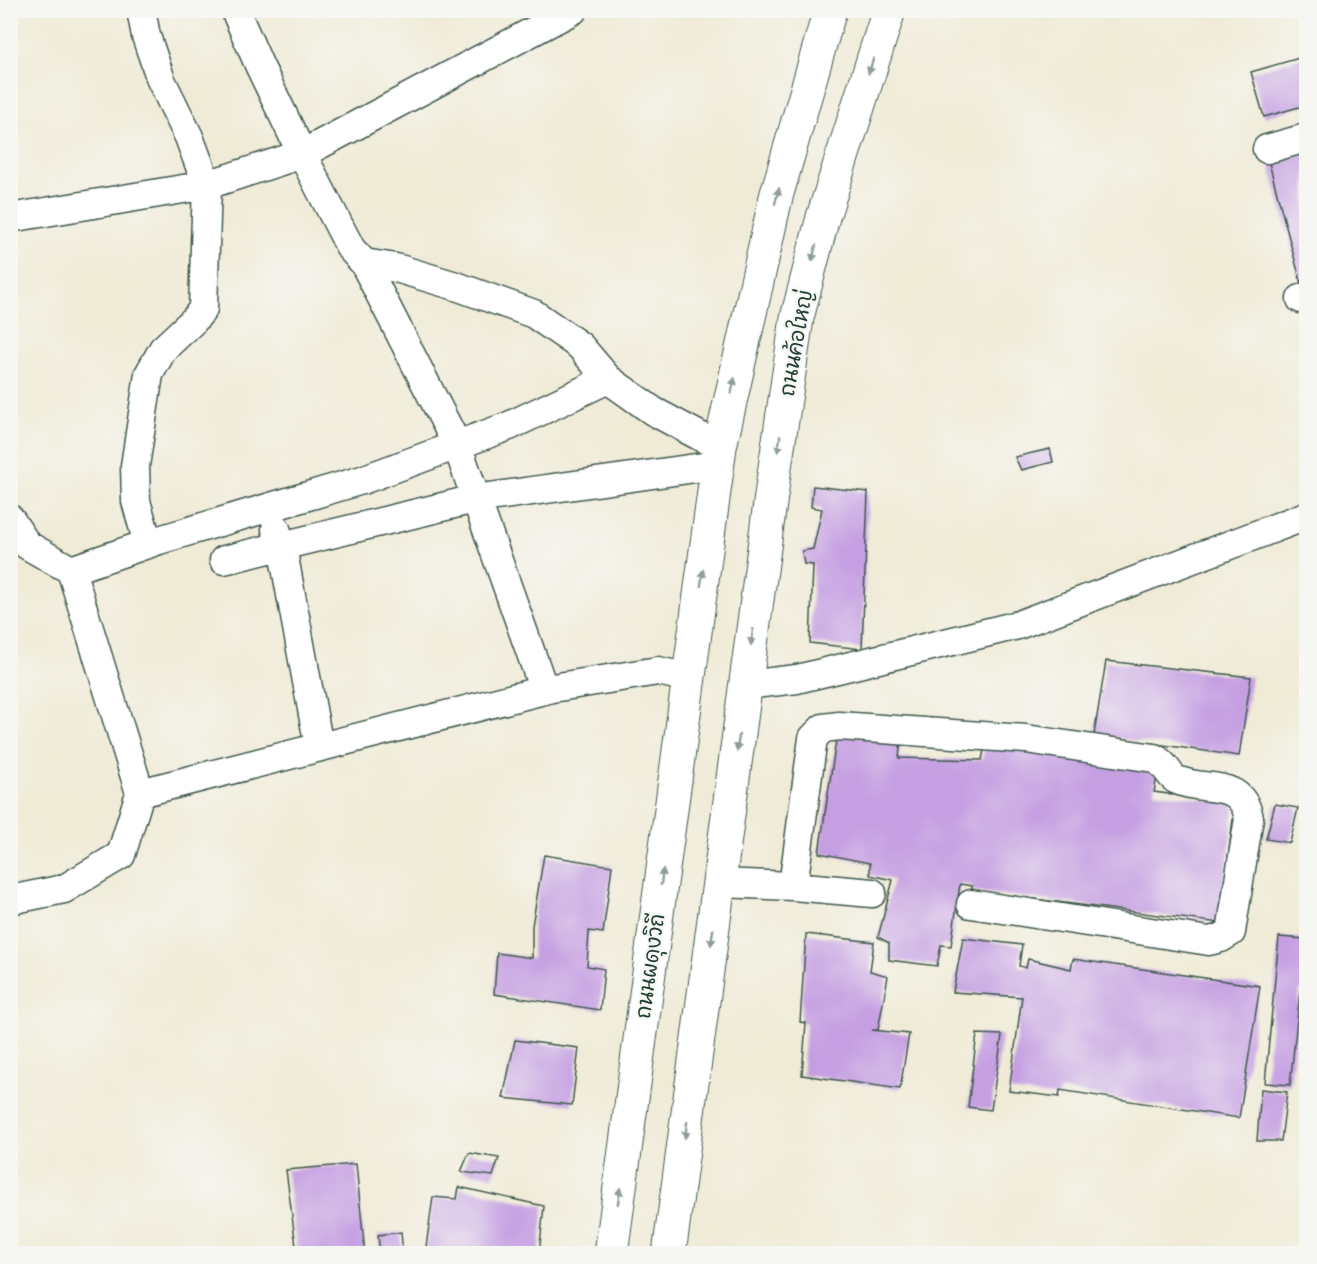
<svg xmlns="http://www.w3.org/2000/svg" width="1317" height="1264" font-family="'Indie Flower','Playpen Sans Thai',sans-serif">
  <style>
    .building { fill: #c59fe2 }
    .lines { fill: none; stroke-linecap: round; stroke-linejoin: round }
    .minor-casing { stroke: #3e574c; stroke-width: 31 }
    .major-casing { stroke: #3e574c; stroke-width: 35 }
    .minor { stroke: #fff; stroke-width: 28 }
    .major { stroke: #fff; stroke-width: 33 }
    .oneway { fill: #8f9e9a }
    .labels { text-anchor: middle; stroke-width: 4.5; stroke-linejoin: round; paint-order: stroke }
    .street-label { font-size: 21px; fill: #1f3d34; stroke: #f6f6f2 }
  </style>
  <rect width="100%" height="100%" fill="#f6f6f2"/>
  <filter id="ink" filterUnits="userSpaceOnUse"><feTurbulence type="fractalNoise" baseFrequency=".0167" numOctaves="2"/><feDisplacementMap in="SourceGraphic" scale="12" xChannelSelector="R" yChannelSelector="G"/><feConvolveMatrix kernelMatrix="1 2 1 2 8 2 1 2 1" color-interpolation-filters="sRGB"/></filter>
  <filter id="wash" filterUnits="userSpaceOnUse"><feTurbulence type="fractalNoise" baseFrequency=".008" numOctaves="4" result="noise"/><feDisplacementMap in="SourceGraphic" scale="24" xChannelSelector="R" yChannelSelector="G"/><feGaussianBlur stdDeviation="1.35" result="paint"/><feColorMatrix in="noise" values="0 0 0 0 0 0 0 0 0 0 0 0 0 0 0 0 0 1.4 0 .05"/><feComposite in="paint" operator="in"/></filter>
  <g filter="url(#wash)">
    <rect width="100%" height="100%" fill="#f0ebd7"/>
    <g id="blocks">
      <!-- building -->
      <path class="building" d="M1306,56V105L1264,117L1251,72Z
        M1306,152V282L1301,283L1269,163Z
        M1050,449L1053,462L1021,470L1015,457Z
        M813,486L868,492L862,649L810,643L813,565L804,564L802,551L813,549L822,509L811,507Z
        M1106,661L1251,677L1239,756L1094,735Z
        M837,734L901,739L899,758L982,760L986,740L1159,766L1154,792L1235,803L1220,923L973,891L972,886L960,884L951,946L941,945L937,966L889,960V943L878,937L893,880L870,875V863L819,853Z
        M1275,804L1298,808L1290,843L1266,839Z
        M544,855L612,866L603,933L589,931L587,966L604,969L600,1010L494,994L497,953L532,958V926Z
        M806,934L874,942L870,971L888,976L878,1030H872L909,1034L900,1089L802,1075L806,1023L800,1022Z
        M1279,937L1306,939V990L1300,991L1290,1085L1265,1083Z
        M963,938L1022,945L1019,966L1026,968L1028,959L1071,969L1073,959L1260,986L1239,1118L1060,1090L1059,1097L1009,1091L1022,997L953,992Z
        M977,1034L1002,1035L991,1110L968,1107Z
        M515,1040L579,1048L572,1105L503,1098Z
        M1261,1089L1287,1092L1281,1141H1257Z
        M469,1153L499,1158L493,1176L461,1172Z
        M356,1164L365,1254H297L286,1170Z
        M459,1187L544,1206L539,1254H425L433,1197L457,1199Z
        M401,1232L403,1254H380L378,1235Z"/>
    </g>
  </g>
  <g filter="url(#ink)">
    <use href="#blocks" fill-opacity="0" stroke="#3e574c" stroke-width="1.5"/>
    <g class="lines">
      <defs>
        <path id="minor" d="M141,10L146,36L161,80L189,137L207,185L203,309L194,320L163,349L149,374L135,466L136,501L148,544
          M235,10L260,67L302,154L351,249L364,263L396,268L456,286L534,314L580,346L608,379
          M1267,149L1306,138
          M10,218L207,185L302,154L573,10
          M364,263L457,445L544,690
          M1301,299L1306,297
          M10,519L27,545L71,570L140,793L121,855L64,889L10,900
          M276,529L282,546L319,747
          M224,560L475,499L717,465
          M71,570L159,540L362,480L509,426L608,379L653,411L720,447
          M746,685L797,679L1018,625L1306,516
          M140,793L552,688L658,671L689,678
          M719,883L793,886L813,738L823,728L839,726L1026,739L1154,758C1167,764 1168,776 1177,780C1206,793 1241,777 1249,818L1231,932L1221,938L1209,941L971,904
          M793,886L872,893"/>
        <path id="major" d="M611,1254L720,447L776,197L830,10
          M669,1254L773,481L797,318L823,217L889,10"/>
      </defs>
      <!-- minor casing -->
      <use href="#minor" class="minor-casing"/>
      <!-- major casing -->
      <use href="#major" class="major-casing"/>
      <!-- minor -->
      <use href="#minor" class="minor"/>
      <!-- major -->
      <use href="#major" class="major"/>
    </g>
    <!-- one-way arrows -->
    <defs><path id="oneway-solid" d="M-6-.8H1V-3.2L6.5 0L1 3.2V.8H-6Z" transform="scale(1.5)"/></defs>
    <g class="oneway">
      <use href="#oneway-solid" transform="translate(871 66) rotate(108)"/>
      <use href="#oneway-solid" transform="translate(777 196) rotate(-75)"/>
      <use href="#oneway-solid" transform="translate(814 253) rotate(104)"/>
      <use href="#oneway-solid" transform="translate(733 386) rotate(-78)"/>
      <use href="#oneway-solid" transform="translate(779 444) rotate(98)"/>
      <use href="#oneway-solid" transform="translate(702 578) rotate(-82)"/>
      <use href="#oneway-solid" transform="translate(752 637) rotate(98)"/>
      <use href="#oneway-solid" transform="translate(738 743) rotate(98)"/>
      <use href="#oneway-solid" transform="translate(662 877) rotate(-82)"/>
      <use href="#oneway-solid" transform="translate(712 937) rotate(98)"/>
      <use href="#oneway-solid" transform="translate(686 1130) rotate(98)"/>
      <use href="#oneway-solid" transform="translate(619 1196) rotate(-82)"/>
    </g>
  </g>
  <g class="labels">
    <!-- street labels -->
    <g class="street-label">
      <text transform="translate(796 343) rotate(-80)" y="7">ถนนค้อใหญ่</text>
      <text transform="translate(650 966) rotate(-82)" y="7">ถนนผดุงวิถี</text>
    </g>
  </g>
  <!-- margin -->
  <rect width="1317" height="1264" fill="none" stroke="#f6f6f2" stroke-width="36"/>
</svg>
